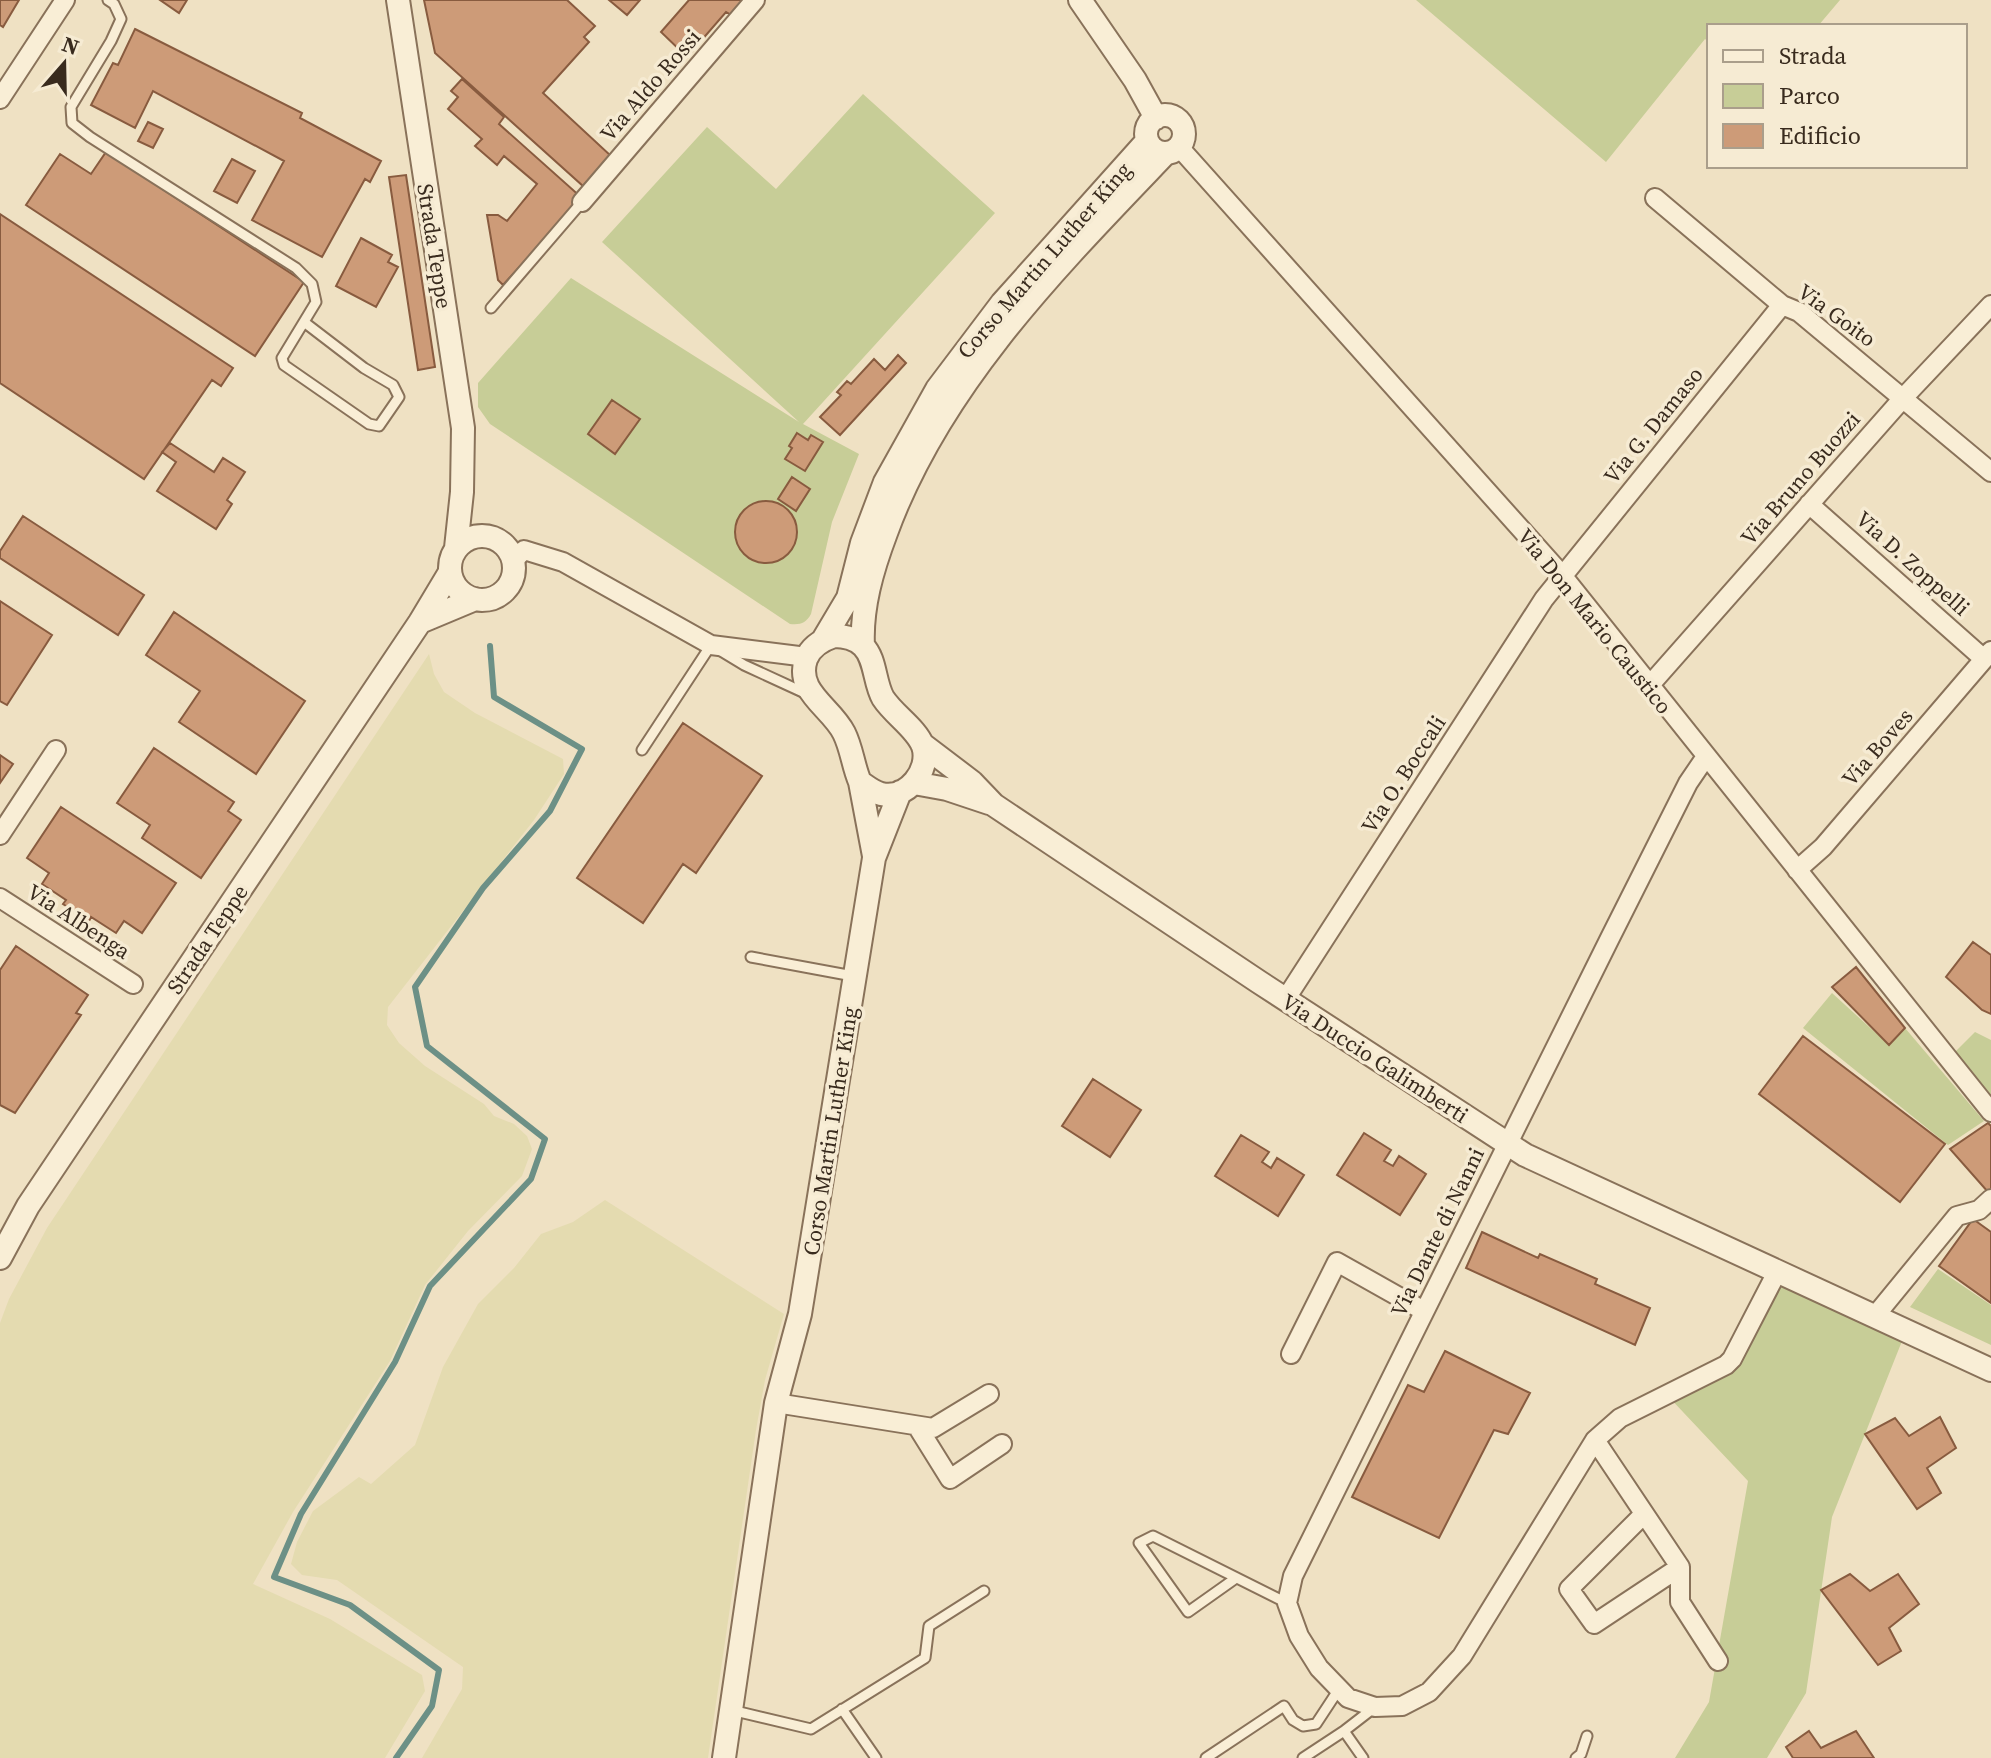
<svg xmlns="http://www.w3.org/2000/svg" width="1991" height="1758" font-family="'Source Serif 4',serif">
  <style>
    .farmland { fill: #e4dbb0 }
    .green { fill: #c7cd97 }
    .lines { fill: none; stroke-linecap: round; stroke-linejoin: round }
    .stream { stroke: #6c9086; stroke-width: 6 }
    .building { fill: #cd9b78; stroke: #885b3f; stroke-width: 2 }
    .service-casing { stroke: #89725a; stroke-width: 13 }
    .minor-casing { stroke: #89725a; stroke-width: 22 }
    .tertiary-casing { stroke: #89725a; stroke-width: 26 }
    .service { stroke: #f9eed6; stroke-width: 9 }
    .minor { stroke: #f9eed6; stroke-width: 18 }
    .tertiary { stroke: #f9eed6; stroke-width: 22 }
    .labels { text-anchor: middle; stroke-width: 7; stroke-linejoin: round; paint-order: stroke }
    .street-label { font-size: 22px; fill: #392b1e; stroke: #f6ebd3 }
  </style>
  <rect width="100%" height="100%" fill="#efe1c3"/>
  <!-- farmland -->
  <path class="farmland" d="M429,654L434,674L444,692L475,713L563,759L564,774L534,820L388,1007L387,1025L399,1043L425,1066L484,1104L494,1116L514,1124L527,1136L532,1149L522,1176L468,1231L425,1285L390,1361L293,1512L253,1584L330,1619L422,1675L425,1691L385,1758H0V1323L9,1299L47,1228Z
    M605,1200L784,1314L765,1380L756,1430L708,1758H422L462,1689L463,1667L337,1580L302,1575L291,1564L297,1542L313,1511L359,1477L371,1484L415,1445L443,1367L478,1304L514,1268L541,1234L573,1222Z"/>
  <!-- green -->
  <path class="green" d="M1416,0H1840L1818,26H1709V42L1705,39L1606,162Z
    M863,94L995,213L803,424L859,454L832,522L811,614C806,623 801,625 790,624L490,424L478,407V383L571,278L799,422L602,242L707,127L776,189Z
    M1832,993L1889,1045L1905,1028L1984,1121L1948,1145L1803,1028Z
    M1975,1032L1991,1040V1101L1952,1055Z
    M1938,1269L1991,1305V1345L1910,1307Z
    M1777,1272L1906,1331L1832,1517L1806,1693L1767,1758H1675L1709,1702L1748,1481L1667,1395L1726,1365Z"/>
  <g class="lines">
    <!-- stream -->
    <path class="stream" d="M396,1758L432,1706L439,1670L350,1605L274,1577L301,1514L395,1362L430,1286L531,1179L545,1139L427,1046L415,987L483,888L550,811L582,749L494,697L490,646"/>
  </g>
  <!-- building -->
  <path class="building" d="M0,0H19L3,27L0,25Z
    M160,0H187L179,13Z
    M424,0H567L595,26L584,37L589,42L543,93L611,156L583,186L435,53Z
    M609,0H640L627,15Z
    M689,0H746L733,16L726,12L687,57L661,32Z
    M135,29L302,113L300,118L381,161L370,182L365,179L322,257L252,220L284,161L153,91L135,128L91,105L113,63L118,65Z
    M462,79L504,117L499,124L582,198L503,285L498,280L487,215H498L507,221L537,184L504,156L497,165L475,146L482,139L448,109L458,97L451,91Z
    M148,122L163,129L153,148L138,141Z
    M106,152L304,282L255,356L26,205L60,154L91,174Z
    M232,159L255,171L237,203L214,191Z
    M406,175L435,367L418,370L389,177Z
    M0,214L233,368L221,386L212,380L144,479L0,383Z
    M361,238L392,255L388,262L398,267L376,307L336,286Z
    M898,355L906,363L840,435L820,417L841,395L837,392L847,381L851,384L874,359L885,370Z
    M612,400L640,419L615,454L588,434Z
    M797,433L808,440L811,435L823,442L805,471L785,459L792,448L789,446Z
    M170,443L214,472L223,458L245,472L227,500L232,504L216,529L157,491L176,462L162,452Z
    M792,477L810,489L796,511L778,499Z
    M735 532a31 31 0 1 1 62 0a31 31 0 1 1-62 0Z
    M23,516L144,595L118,635L0,558V551Z
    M0,601L52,635L7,705L0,701Z
    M174,612L305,701L256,774L179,722L200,691L146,655Z
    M683,723L762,776L696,873L683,864L643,923L577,878Z
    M154,748L234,802L228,811L241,820L201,878L142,838L150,825L117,803Z
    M0,755L13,764L0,783Z
    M61,807L176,883L142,933L124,921L116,933L91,917L89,921L63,904L66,900L42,884L49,873L27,858Z
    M1973,942L1991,955V1014L1982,1010L1946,977Z
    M16,946L88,995L76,1013L81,1015L15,1113L0,1105V970Z
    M1856,967L1905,1028L1889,1045L1832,987Z
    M1803,1036L1945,1144L1900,1202L1759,1094Z
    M1093,1079L1141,1110L1110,1157L1062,1126Z
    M1988,1123L1991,1126V1189L1988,1192L1950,1149Z
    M1364,1133L1391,1150L1384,1161L1393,1166L1399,1156L1426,1174L1400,1215L1337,1175Z
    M1241,1135L1269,1152L1262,1162L1271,1168L1277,1158L1304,1175L1278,1216L1215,1176Z
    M1973,1219L1991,1232V1303L1939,1266Z
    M1482,1232L1538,1258L1540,1254L1597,1279L1595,1284L1650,1308L1635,1345L1466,1268Z
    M1445,1351L1530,1393L1508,1434L1494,1430L1439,1538L1352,1497L1408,1385L1424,1392Z
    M1940,1417L1956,1448L1927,1468L1941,1493L1917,1509L1865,1434L1895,1418L1909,1436Z
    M1850,1574L1870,1591L1898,1574L1919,1604L1889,1628L1901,1651L1878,1665L1821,1590Z
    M1809,1731L1821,1748L1856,1731L1874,1758H1793L1786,1747Z"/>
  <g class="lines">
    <defs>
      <path id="service" d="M108,0L114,4L121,19L111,41L71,107L72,123L90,137L296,268L312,284L316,302L282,358L284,365L369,424L379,426L399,397L393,385L364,368L304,322
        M491,308L582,202
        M642,750L711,645L744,665L807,694
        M751,957L853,976
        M1236,1578L1188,1612L1139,1543L1153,1536L1287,1603
        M842,1709L876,1758
        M731,1710L811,1729L925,1658L929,1626L984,1591
        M1344,1731L1363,1758
        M1206,1758L1284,1706L1293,1720L1303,1726L1316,1724L1339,1689
        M1303,1758L1344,1731L1375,1707
        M1576,1758L1581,1754L1587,1736"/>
      <path id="minor" d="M0,99L65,0
        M1179,147L1562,575L1991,1112
        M1655,198L1782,305L1799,312L1991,472
        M582,202L755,0
        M1809,504L1984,659
        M513,561L524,550L563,562L711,645L807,657
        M1649,686L1904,397L1991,305
        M1705,758L1688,783L1610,938L1293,1576L1287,1603L1299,1636L1319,1668L1348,1698L1375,1707L1402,1706L1429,1692L1462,1656L1595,1440L1620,1418L1726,1365L1732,1359L1777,1272
        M0,835L56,750
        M1797,870L1823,847L1991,651
        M0,898L133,984
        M1285,1000L1544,599L1782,305
        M1875,1316L1957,1216L1979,1210L1991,1199
        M1291,1354L1337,1262L1424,1311
        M776,1403L933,1428L989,1394
        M917,1426L950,1479L1002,1444
        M1595,1440L1680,1567V1602L1718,1661
        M1644,1514L1569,1589L1594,1624L1680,1567"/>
      <path id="tertiary" d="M398,0L463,428L462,492L456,548
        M1080,0L1135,80L1156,118
        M1146 134a19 19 0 1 1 38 0a19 19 0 1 1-38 0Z
        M450 568a32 32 0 1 1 64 0a32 32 0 1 1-64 0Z
        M420,622L475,599
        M834,636C845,636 855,638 863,646C876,659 874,682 883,698C894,715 916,728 923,746C931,770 907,800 881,794C873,792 866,786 860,782C853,766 852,749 844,733C831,707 795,692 806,659C811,646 822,640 834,636Z
        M823,640L848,598L862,543L885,482L937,389L1002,303L1147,141
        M863,646C861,608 872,570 886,533C940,384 1058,266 1166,153
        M922,744L972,782L994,805L1259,982L1525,1155L1991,1370
        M860,782L874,856
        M914,783L947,789L989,803
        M0,1258L28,1206L420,622L450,572
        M724,1758L776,1403L800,1314L874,858L900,792"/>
    </defs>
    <!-- service casing -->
    <use href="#service" class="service-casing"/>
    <!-- minor casing -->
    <use href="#minor" class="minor-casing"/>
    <!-- tertiary casing -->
    <use href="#tertiary" class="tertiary-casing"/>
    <!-- service -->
    <use href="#service" class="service"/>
    <!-- minor -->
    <use href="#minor" class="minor"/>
    <!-- tertiary -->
    <use href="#tertiary" class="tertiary"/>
  </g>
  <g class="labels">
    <!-- street labels -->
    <g class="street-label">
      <text transform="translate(650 85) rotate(-49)" y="8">Via Aldo Rossi</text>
      <text transform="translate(435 246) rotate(81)" y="8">Strada Teppe</text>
      <text transform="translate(1044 260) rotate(-49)" y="8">Corso Martin Luther King</text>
      <text transform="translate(1837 315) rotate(36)" y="8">Via Goito</text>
      <text transform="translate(1653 425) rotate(-51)" y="8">Via G. Damaso</text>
      <text transform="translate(1800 478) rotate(-49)" y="8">Via Bruno Buozzi</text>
      <text transform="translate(1913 563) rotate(42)" y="8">Via D. Zoppelli</text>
      <text transform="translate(1595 621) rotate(51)" y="8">Via Don Mario Caustico</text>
      <text transform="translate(1877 747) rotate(-49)" y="8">Via Boves</text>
      <text transform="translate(1403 774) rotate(-57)" y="8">Via O. Boccali</text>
      <text transform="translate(79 921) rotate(33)" y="8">Via Albenga</text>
      <text transform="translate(207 939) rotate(-56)" y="8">Strada Teppe</text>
      <text transform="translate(1375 1058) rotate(33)" y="8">Via Duccio Galimberti</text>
      <text transform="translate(830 1131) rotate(-81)" y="8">Corso Martin Luther King</text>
      <text transform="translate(1437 1232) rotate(-64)" y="8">Via Dante di Nanni</text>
    </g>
  </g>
  <!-- legend -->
  <rect x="1707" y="24" width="260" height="144" fill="#f6ebd3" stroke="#aa9e8b" stroke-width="2"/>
  <rect x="1723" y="50" width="40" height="12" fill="#f9eed6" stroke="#aa9e8b" stroke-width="2"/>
  <text x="1779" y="64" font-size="24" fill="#392b1e">Strada</text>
  <rect x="1723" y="84" width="40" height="24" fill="#c7cd97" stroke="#aa9e8b" stroke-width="2"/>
  <text x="1779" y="104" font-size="24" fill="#392b1e">Parco</text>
  <rect x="1723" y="124" width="40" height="24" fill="#cd9b78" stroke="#aa9e8b" stroke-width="2"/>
  <text x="1779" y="144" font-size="24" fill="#392b1e">Edificio</text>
  <!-- north arrow -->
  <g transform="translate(64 64) rotate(20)" stroke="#f6ebd3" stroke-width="6" paint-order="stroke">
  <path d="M0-6L14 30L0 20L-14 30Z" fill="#392b1e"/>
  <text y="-12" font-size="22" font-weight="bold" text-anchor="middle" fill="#392b1e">N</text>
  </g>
</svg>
